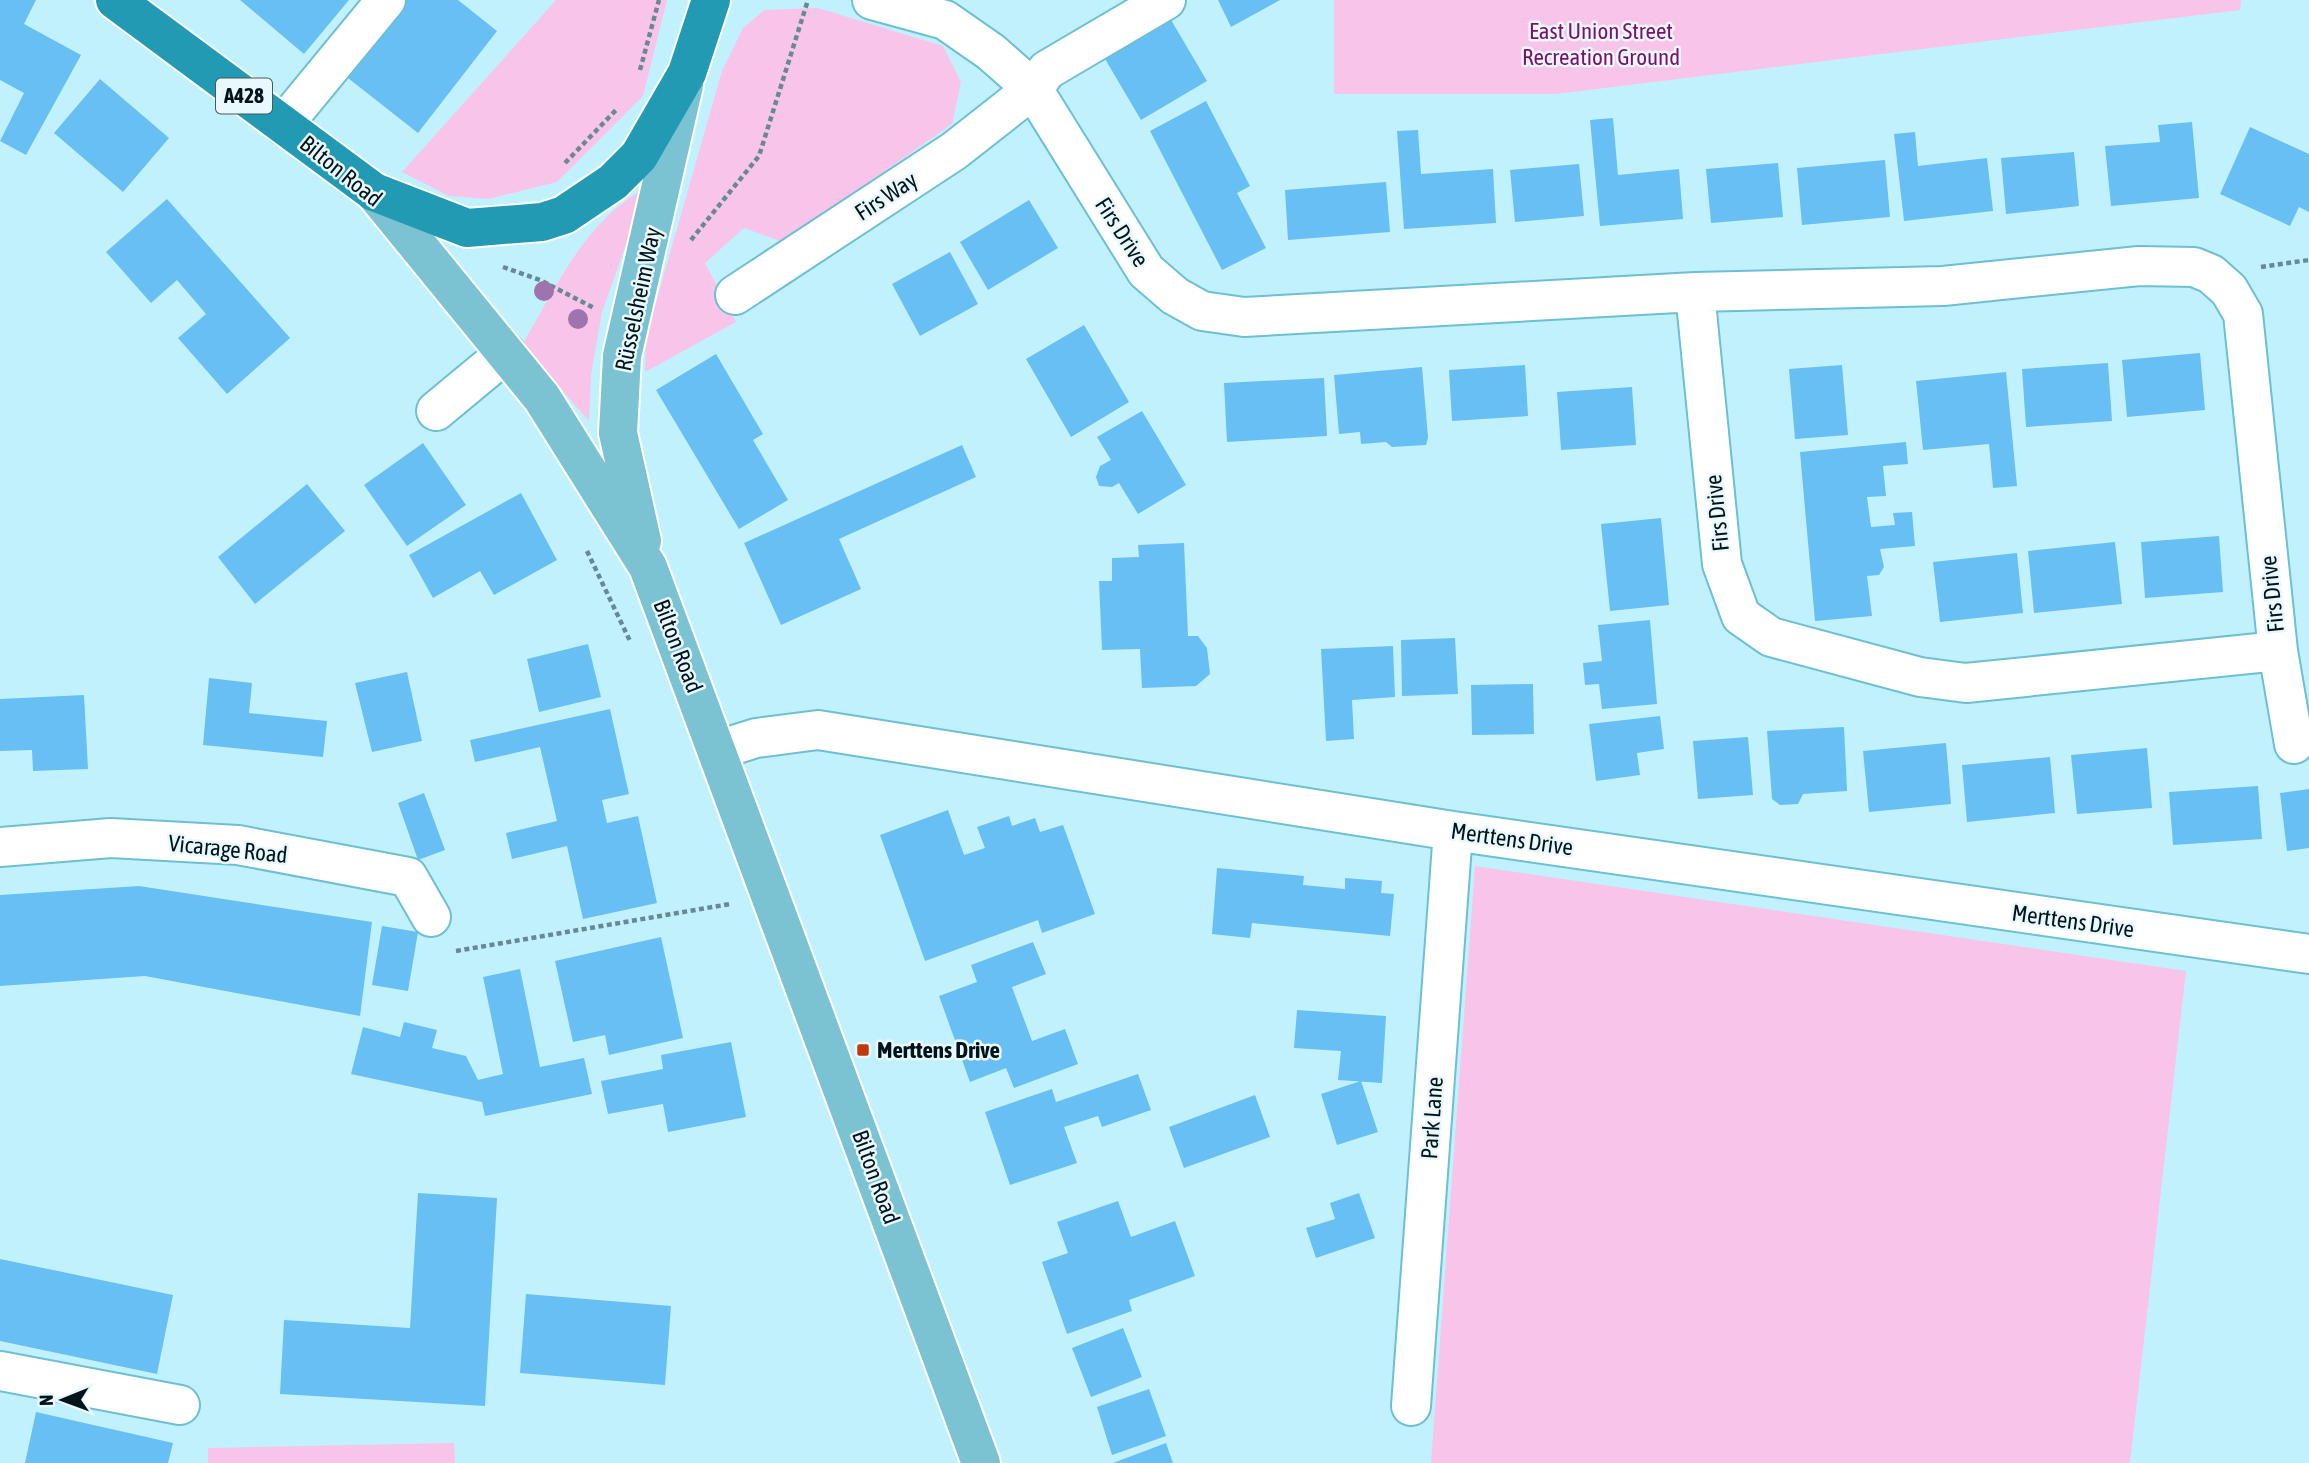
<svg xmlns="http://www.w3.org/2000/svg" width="2309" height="1463" font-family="'Asap Condensed',sans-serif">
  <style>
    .green { fill: #f9c4ea }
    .building { fill: #67bff3 }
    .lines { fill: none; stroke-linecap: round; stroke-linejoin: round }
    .minor-casing { stroke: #6cbfd4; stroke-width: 42 }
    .major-casing { stroke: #fff; stroke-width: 42 }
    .highway-casing { stroke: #fff; stroke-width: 42 }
    .path { stroke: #668993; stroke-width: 4.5; stroke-dasharray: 5 3.5; stroke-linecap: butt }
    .minor { stroke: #fff; stroke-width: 38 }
    .major { stroke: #7bc2d2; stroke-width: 38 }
    .highway { stroke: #239ab4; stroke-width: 38 }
    .tree { fill: #9d74ae }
    .poi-dot { fill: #c23a0b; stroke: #e9f8fd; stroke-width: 2.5 }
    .labels { text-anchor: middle; stroke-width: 5; stroke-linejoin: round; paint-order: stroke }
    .shield { fill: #e9f8fd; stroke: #46595f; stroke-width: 2 }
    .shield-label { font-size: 21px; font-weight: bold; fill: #00151b }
    .park-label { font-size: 23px; fill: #7e0d6c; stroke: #e9f8fd }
    .street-label { font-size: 23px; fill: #00151b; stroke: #e9f8fd }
    .poi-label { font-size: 23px; font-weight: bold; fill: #00151b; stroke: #e9f8fd; text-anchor: start }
  </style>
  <rect width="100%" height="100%" fill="#c2f1fe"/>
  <!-- green -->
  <path class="green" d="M556,0H667L643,96L557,182L489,199L449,196L402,172Z
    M1334,0H2241L2240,10L1556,94H1334Z
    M818,8L943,46L961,82L952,124L783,242L744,228L705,263L736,322L645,372L646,337L722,71L743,28L764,10Z
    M646,188L602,312L591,375L589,421L522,345C555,289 586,219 646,188Z
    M1475,866L2186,971L2130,1463H1431Z
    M454,1443L455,1463H208V1448Z"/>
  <!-- building -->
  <path class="building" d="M0,0H36L24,24L81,55L26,155L0,141L24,93L0,80Z
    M240,0H349L304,54Z
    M394,0H458L497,31L418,133L339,71Z
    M1218,0H1280L1231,27Z
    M1164,8L1207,81L1141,120L1098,47Z
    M100,79L169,138L123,192L54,133Z
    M1206,101L1250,186L1237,193L1266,248L1222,270L1150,131Z
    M1613,118L1618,175L1679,169L1683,219L1600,226L1590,120Z
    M2192,122L2199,198L2111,206L2105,146L2160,142L2158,125Z
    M2250,127L2309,154V212L2299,207L2290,226L2220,194Z
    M1418,130L1421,174L1493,169L1496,223L1404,229L1397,131Z
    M1915,132L1918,166L1987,158L1993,211L1904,221L1894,134Z
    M2074,152L2079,206L2006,214L2001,158Z
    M1885,160L1890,217L1802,225L1797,168Z
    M1778,163L1783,217L1711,223L1706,169Z
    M1579,164L1584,216L1515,222L1510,170Z
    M1386,182L1390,232L1288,240L1285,190Z
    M167,199L290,338L227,394L178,338L206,314L177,280L151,303L106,252Z
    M1029,200L1058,248L988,290L960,242Z
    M950,252L978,304L920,336L892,284Z
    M1084,325L1129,402L1071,437L1026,359Z
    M2200,353L2205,410L2127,417L2122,360Z
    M716,354L763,434L753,440L788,500L739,529L656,390Z
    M2108,363L2112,421L2026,427L2022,369Z
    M1525,365L1528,416L1452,421L1449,370Z
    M1842,365L1848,435L1795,439L1789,369Z
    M1422,367L1428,437L1426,445L1392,447L1386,442L1361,444L1360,432L1339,434L1334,375Z
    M2006,372L2017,486L1993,488L1989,444L1923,450L1916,381Z
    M1324,378L1327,436L1227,442L1224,383Z
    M1632,387L1636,445L1561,450L1557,392Z
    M1142,411L1186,485L1138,514L1119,483L1112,487L1099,486L1096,477L1100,466L1111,460L1097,437Z
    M1906,442L1908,464L1883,466L1886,496L1867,497L1871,527L1895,525L1893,513L1912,512L1915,546L1880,549L1884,567L1879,575L1867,576L1872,616L1815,621L1800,452Z
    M423,443L466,505L407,546L364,485Z
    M962,445L976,477L839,539L861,589L781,625L744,543Z
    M307,484L345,531L255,604L218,557Z
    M521,493L557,560L494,595L480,571L433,598L409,555Z
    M1661,518L1669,605L1610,611L1601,524Z
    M2219,536L2223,592L2145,598L2141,542Z
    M2115,542L2122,604L2034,613L2028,551Z
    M1184,543L1188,636H1198L1207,648L1210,674L1196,686L1142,688L1140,649L1102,650L1099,581H1112V558L1139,557L1138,545Z
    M2017,553L2023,613L1940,622L1933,562Z
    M1650,620L1657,704L1602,709L1599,684L1585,685L1583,663L1602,661L1598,625Z
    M1455,638L1458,694L1402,696L1401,640Z
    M588,644L601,697L539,712L527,659Z
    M1393,646L1395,697L1352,700L1354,739L1326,741L1321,649Z
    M407,672L422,741L372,752L355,683Z
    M209,678L252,683L249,713L327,721L323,757L203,745Z
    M1533,684L1534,734L1472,735L1471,685Z
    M84,695L88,769L33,771L32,750L0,751V699Z
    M610,709L629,794L602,800L607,823L638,816L657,903L583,919L567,846L512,859L506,833L557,821L540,747L475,762L470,740Z
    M1660,716L1664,749L1637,753L1640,775L1596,781L1589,724Z
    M1844,727L1847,791L1803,794L1798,804L1780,805L1772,799L1767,731Z
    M1748,737L1753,795L1698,799L1693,741Z
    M1946,743L1951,804L1869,812L1863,751Z
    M2147,748L2152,808L2077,814L2071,755Z
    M2050,757L2055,813L1967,822L1962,765Z
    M2258,786L2262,839L2173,845L2169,792Z
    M2309,789V848L2287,851L2280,793Z
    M424,793L445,850L418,860L398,803Z
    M948,810L964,855L985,848L977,827L1009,816L1012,826L1035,818L1040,832L1063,825L1095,914L1042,933L1038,920L925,961L880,835Z
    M1217,868L1304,876L1303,885L1345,889V878L1382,881L1381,893L1394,894L1390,936L1252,923L1250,938L1212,934Z
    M139,886L372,922L360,1016L145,976L0,986V895Z
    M382,926L418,932L408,991L372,985Z
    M661,937L683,1038L609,1055L605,1035L573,1042L555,961Z
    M1033,942L1046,974L1012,987L1032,1041L1065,1029L1078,1064L1014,1088L1006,1068L970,1082L939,996L977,982L971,965Z
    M520,969L540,1067L584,1058L592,1094L485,1116L482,1102L351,1074L363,1027L400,1037L404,1022L437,1030L432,1048L466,1056L478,1080L503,1074L483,977Z
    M1297,1010L1386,1016L1382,1083L1338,1080L1341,1051L1294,1048Z
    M731,1042L746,1117L668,1132L663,1104L608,1114L601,1081L663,1069L661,1055Z
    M1138,1074L1151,1110L1102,1127L1098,1116L1064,1127L1077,1163L1010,1185L985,1112L1052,1089L1056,1102Z
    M1361,1081L1378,1132L1337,1145L1321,1094Z
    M1255,1095L1270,1137L1184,1168L1169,1127Z
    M418,1193L497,1198L485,1406L280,1394L284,1320L410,1328Z
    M1359,1193L1375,1238L1316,1258L1306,1228L1335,1219L1330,1203Z
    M1118,1201L1131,1237L1175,1221L1195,1276L1129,1300L1132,1311L1067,1334L1042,1262L1068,1253L1057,1222Z
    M0,1259L173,1295L157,1374L0,1341Z
    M526,1294L671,1306L665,1385L520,1373Z
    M1123,1328L1142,1377L1091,1397L1072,1348Z
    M1149,1389L1166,1436L1112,1455L1097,1407Z
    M36,1412L173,1443L168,1463H25Z
    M1166,1443L1173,1463H1113Z"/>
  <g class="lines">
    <defs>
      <path id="minor" d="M872,0L945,20L991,52L1033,89L1146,271L1175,296L1202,311L1244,317L1695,292L1943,286L2139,266L2194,267L2211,274L2229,290L2243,314L2278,651L1966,683L1920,677L1771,637L1741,616L1722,564L1695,292
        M283,125L386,0
        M735,295L954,151L1033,89L1047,70L1166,0
        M436,411L506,353
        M2278,651L2294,744
        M718,750L756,738L818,730L1453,831L2309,954
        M0,847L111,838L238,845L408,877L431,917
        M0,1371L180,1405
        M1411,1406L1453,831"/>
      <path id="major" d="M374,192L542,398L648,567L981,1463
        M642,541L618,433L622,356L684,85"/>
      <path id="highway" d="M115,0L374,192L467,228L542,222L564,215L613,182L639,156L687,73L711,0"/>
    </defs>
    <!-- minor casing -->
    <use href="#minor" class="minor-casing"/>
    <!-- major casing -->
    <use href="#major" class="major-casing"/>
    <!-- highway casing -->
    <use href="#highway" class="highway-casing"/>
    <!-- path -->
    <path class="path" d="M640,70L659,0
      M565,163L617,109
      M691,240L759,156L808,0
      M503,267L540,280L594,308
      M2261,267L2309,260
      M587,551L630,641
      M456,951L730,904"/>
    <!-- minor -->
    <use href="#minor" class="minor"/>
    <!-- major -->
    <use href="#major" class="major"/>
    <!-- highway -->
    <use href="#highway" class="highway"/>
  </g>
  <!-- trees -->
  <g class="tree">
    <circle cx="544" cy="291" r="10"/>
    <circle cx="578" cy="319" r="10"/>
  </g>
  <!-- markers -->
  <rect class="poi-dot" x="856" y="1043" width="14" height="14" rx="3.5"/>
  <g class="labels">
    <!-- shield labels -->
    <rect class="shield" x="216" y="78.5" width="56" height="35" rx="5"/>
    <g class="shield-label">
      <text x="244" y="103">A428</text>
    </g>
    <!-- park labels -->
    <g class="park-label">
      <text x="1601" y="39">East Union Street<tspan x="1601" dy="26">Recreation Ground</tspan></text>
    </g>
    <!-- street labels -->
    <g class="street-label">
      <text transform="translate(341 171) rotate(39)" y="8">Bilton Road</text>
      <text transform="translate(886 196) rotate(-33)" y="8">Firs Way</text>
      <text transform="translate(1122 232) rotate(57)" y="8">Firs Drive</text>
      <text transform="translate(638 299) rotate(-78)" y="8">Rüsselsheim Way</text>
      <text transform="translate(1717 513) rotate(-96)" y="8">Firs Drive</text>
      <text transform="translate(2272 594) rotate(-96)" y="8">Firs Drive</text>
      <text transform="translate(678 646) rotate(69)" y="8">Bilton Road</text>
      <text transform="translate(1512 839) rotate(8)" y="8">Merttens Drive</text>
      <text transform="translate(228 849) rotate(6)" y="8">Vicarage Road</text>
      <text transform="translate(2073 921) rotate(8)" y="8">Merttens Drive</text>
      <text transform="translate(1432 1118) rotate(-86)" y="8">Park Lane</text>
      <text transform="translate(876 1177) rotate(70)" y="8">Bilton Road</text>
    </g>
    <!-- poi labels -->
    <g class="poi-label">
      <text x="877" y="1058">Merttens Drive</text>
    </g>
  </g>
  <!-- north arrow -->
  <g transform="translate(63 1400) rotate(269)" stroke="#e9f8fd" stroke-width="5" paint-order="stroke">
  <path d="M0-5L12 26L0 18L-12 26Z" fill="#00151b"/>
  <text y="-10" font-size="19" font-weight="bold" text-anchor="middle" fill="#00151b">N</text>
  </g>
</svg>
